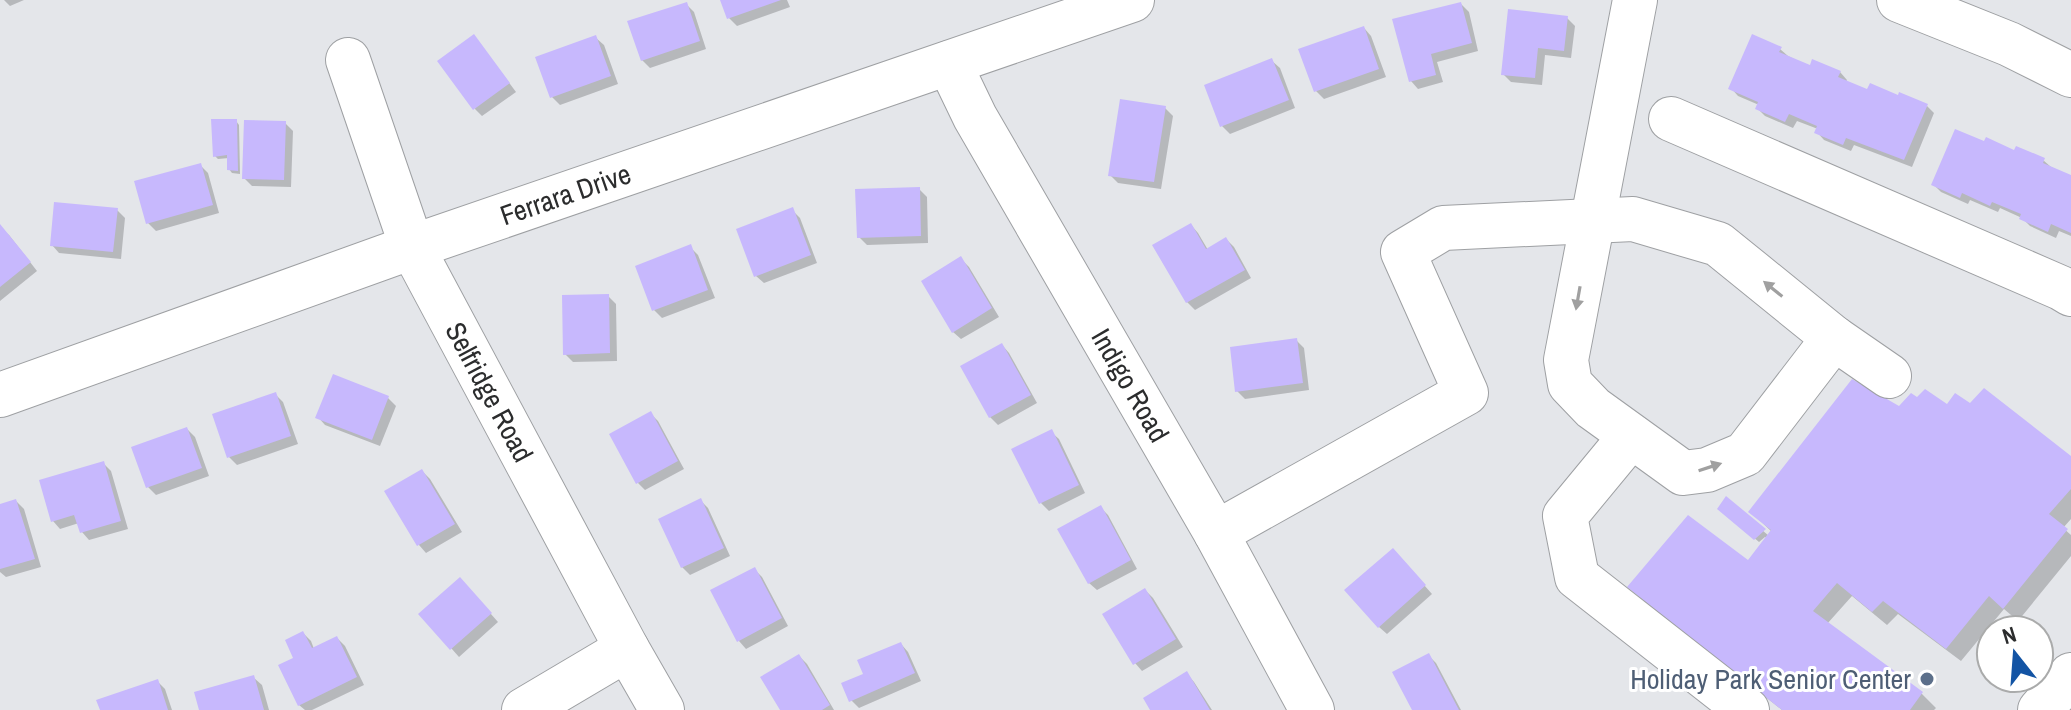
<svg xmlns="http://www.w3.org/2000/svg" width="2071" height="710" font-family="'Archivo Narrow',sans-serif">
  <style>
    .shadow { fill: #0003 }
    .building { fill: #c7b8fd }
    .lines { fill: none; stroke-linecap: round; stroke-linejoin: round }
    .minor-casing { stroke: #9ea0a3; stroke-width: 46 }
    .minor { stroke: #fff; stroke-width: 44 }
    .oneway { fill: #a0a0a0 }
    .service-dot { fill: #5c6f8a; stroke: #fff; stroke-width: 3 }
    .labels { text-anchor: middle; stroke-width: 6; stroke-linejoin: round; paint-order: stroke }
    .street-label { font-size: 28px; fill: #2b2c2d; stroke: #fff }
    .service-label { font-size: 28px; fill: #4e5e75; stroke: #fff; text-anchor: end }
  </style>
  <rect width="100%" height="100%" fill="#e4e6ea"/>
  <!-- shadow -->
  <path class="shadow" d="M4,0H24L10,6Z
    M722,0H787L790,7L737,26L729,18Z
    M686,4L694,12L706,49L650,68L642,60Z
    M1461,4L1469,12L1478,51L1437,62L1443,82L1418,89L1411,81Z
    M1567,18L1575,26L1571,58L1545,55L1542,85L1511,82L1503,74Z
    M1364,28L1371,36L1386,77L1324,99L1316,91Z
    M596,38L604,45L618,84L560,105L552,97Z
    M481,45L516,92L482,116L475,109Z
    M1780,49L1788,56L1811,68L1840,72L1847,80L1846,82L1868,91L1927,106L1934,113L1912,167L1854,145L1851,151L1824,140L1817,132L1818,129L1797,121L1793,128L1765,116L1757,108L1759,105L1738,96L1731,88Z
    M1272,61L1280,68L1295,108L1230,134L1222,126Z
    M1165,108L1173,116L1161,189L1118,183L1110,175Z
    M236,121L239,125L240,174L232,173L229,169V158L218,159L215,156Z
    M285,123L293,131L291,187L252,186L244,178Z
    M2015,153L2043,160L2051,167L2071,177V236L2059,231L2056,238L2030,226L2022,218L2000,208L1998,212L1970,200L1968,204L1941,192L1933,184Z
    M200,165L208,173L219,213L156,231L148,223Z
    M919,189L927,197L928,243L867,245L859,237Z
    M117,210L125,218L121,259L59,253L52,245Z
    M792,210L800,218L817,263L764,283L756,276Z
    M1191,225L1198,233L1208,250L1226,239L1234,247L1251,278L1195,310L1187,302Z
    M0,228L9,235L37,271L0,301Z
    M690,247L698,255L715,298L662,318L654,310Z
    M961,259L969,267L999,317L961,339L953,332Z
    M608,296L616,304L617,361L573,362L565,354Z
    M1297,341L1304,348L1309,390L1245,399L1237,391Z
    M1002,345L1009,353L1037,403L998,425L990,417Z
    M334,376L388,398L396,406L380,446L325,425L318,417Z
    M276,395L283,402L298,444L237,465L229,457Z
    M1947,407L2071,458V519L2063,528L2071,535V556L2018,621L2004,609L1961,661L1898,614L1887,625L1852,596L1827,624L1922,694L1936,708L1934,710H1782L1643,600L1629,587L1748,563L1767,538L1765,537L1759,542L1720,509L1726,499L1769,536L1772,532L1751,512L1900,409Z
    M651,414L658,421L684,469L645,490L638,483Z
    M187,429L195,437L209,476L156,495L148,487Z
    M1051,432L1059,439L1085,493L1049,511L1041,503Z
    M103,463L111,471L128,529L89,540L82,532L79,523L60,529L53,521Z
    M422,471L430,479L462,532L426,553L419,545Z
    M700,500L708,508L730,556L690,575L682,567Z
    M16,501L24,509L41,567L6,577L0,572V506Z
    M1101,508L1108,515L1137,569L1097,590L1089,583Z
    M1400,558L1432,594L1387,634L1379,627Z
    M754,569L762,577L788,626L746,649L739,641Z
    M468,588L498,622L459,657L421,614Z
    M1145,590L1153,598L1183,647L1142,671L1135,663Z
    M303,633L311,641L314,649L337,638L345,646L364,685L312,710H305L299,705L296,659Z
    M901,644L908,652L921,681L859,708L851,700L866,675Z
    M799,656L807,664L834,710H782Z
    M1429,656L1436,663L1461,710H1415Z
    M1187,674L1194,682L1212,710H1153Z
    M254,678L262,685L269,710H201Z
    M157,681L165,689L172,710H102Z"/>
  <!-- building -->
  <path class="building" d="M720,0H781L727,19Z
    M687,2L700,41L641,61L627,21Z
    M1461,2L1472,43L1431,54L1436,75L1409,82L1392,19Z
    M1508,9L1568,16L1564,51L1538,48L1535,78L1501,75Z
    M1364,26L1379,69L1314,92L1298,49Z
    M474,34L510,83L473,110L437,61Z
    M1752,34L1782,47L1779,52L1810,65L1812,59L1841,71L1838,77L1867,89L1870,83L1898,95L1899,92L1928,104L1904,160L1846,138L1843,145L1814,133L1817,126L1789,114L1785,122L1755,109L1758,102L1728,89Z
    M596,35L611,76L550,98L535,57Z
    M1272,58L1289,100L1220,127L1204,85Z
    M1120,99L1166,106L1154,182L1108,176Z
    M211,119H237L238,171L227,170V155L213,157Z
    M244,120L286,121L284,180L242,179Z
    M1955,129L1984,141L1986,137L2014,150L2016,146L2045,158L2043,163L2071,175V233L2051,224L2048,232L2019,219L2021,214L1992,202L1990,206L1962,193L1960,198L1931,185Z
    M201,163L213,205L146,224L134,181Z
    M920,187L921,236L857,238L855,189Z
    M54,202L118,208L113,252L50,246Z
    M793,207L811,255L754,277L736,229Z
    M1191,223L1206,249L1226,237L1245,270L1186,303L1152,245Z
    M0,224L31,262L0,287Z
    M691,244L708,290L652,311L635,266Z
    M961,256L992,308L952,333L921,281Z
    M609,294L610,353L563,355L562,295Z
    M1297,338L1303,383L1235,392L1230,347Z
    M1002,343L1031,395L989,418L960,366Z
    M333,374L389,396L372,440L315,418Z
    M1852,379L1899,406L1911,393L1917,397L1925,389L1947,404L1955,393L1970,403L1984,388L2071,456V489L2049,514L2068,529L2003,609L1989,596L1946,649L1883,601L1872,612L1837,583L1813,611L1923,692L1910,710H1782L1627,587L1688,515L1748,560L1771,530L1748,512Z
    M276,392L291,436L227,458L212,414Z
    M651,411L678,461L636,484L609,434Z
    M187,427L202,468L146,488L131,447Z
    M1052,429L1079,485L1039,504L1011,449Z
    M104,461L121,521L80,533L74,515L51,522L39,480Z
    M422,469L455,524L417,546L384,491Z
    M1726,496L1766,529L1754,540L1717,509Z
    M701,498L724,548L681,568L658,519Z
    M16,499L35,559L0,569V504Z
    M1101,505L1131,560L1088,584L1057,529Z
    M1393,548L1426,585L1378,628L1344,590Z
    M755,567L782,618L737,642L710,590Z
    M460,577L492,613L450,650L418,614Z
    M1145,588L1176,639L1133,665L1102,614Z
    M303,631L312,648L337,636L357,677L298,706L278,665L293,658L285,640Z
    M901,642L915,673L849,702L841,683L863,674L857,660Z
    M1429,653L1459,710H1412L1392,672Z
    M799,654L830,705L822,710H780L760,677Z
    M1187,671L1210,710H1150L1143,698Z
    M254,675L264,710H199L194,692Z
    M158,679L168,710H100L96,700Z"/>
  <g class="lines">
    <defs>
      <g id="minor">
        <path d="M1635,0L1566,360L1570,384L1593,408L1683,473L1707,470L1745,454L1834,338"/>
        <path d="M1899,0L2009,44L2071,75"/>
        <path id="s1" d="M348,60L412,247L627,649L662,710"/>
        <path id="s2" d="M949,63L975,117L1216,533L1312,710"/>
        <path d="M1671,119L2061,288L2071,294"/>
        <path id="s3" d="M0,395L412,247L1132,0"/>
        <path d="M1631,436L1565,516L1577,577L1747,710"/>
        <path d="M1216,533L1466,393L1403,252L1443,228L1633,219L1718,244L1834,338L1889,376"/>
        <path d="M524,710L627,649"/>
        <path d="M2040,710L2071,675"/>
      </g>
    </defs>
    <!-- minor casing -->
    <use href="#minor" class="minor-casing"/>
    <!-- minor -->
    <use href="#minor" class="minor"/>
  </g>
  <!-- one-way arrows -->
  <defs><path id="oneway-solid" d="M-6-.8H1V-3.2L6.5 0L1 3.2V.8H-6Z" transform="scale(2)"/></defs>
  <g class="oneway">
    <use href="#oneway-solid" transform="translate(1773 289) rotate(-141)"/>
    <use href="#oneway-solid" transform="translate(1578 298) rotate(100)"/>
    <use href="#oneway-solid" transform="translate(1710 467) rotate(-18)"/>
  </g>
  <!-- markers -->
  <circle class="service-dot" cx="1927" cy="679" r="8"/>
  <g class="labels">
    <!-- street labels -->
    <g class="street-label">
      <text dy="10" stroke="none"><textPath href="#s3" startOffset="600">Ferrara Drive</textPath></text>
      <text dy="10" stroke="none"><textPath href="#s2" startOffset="370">Indigo Road</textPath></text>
      <text dy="10" stroke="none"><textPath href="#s1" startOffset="362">Selfridge Road</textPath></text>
    </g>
    <!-- service labels -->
    <g class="service-label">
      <text x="1911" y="689">Holiday Park Senior Center</text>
    </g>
  </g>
  <!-- north arrow -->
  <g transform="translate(2015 654) rotate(343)"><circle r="38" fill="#ffffff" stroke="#aaabab" stroke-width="2"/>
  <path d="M0-6L14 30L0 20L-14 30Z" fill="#1354a4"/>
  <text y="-12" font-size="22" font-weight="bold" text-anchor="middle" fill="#2b2c2d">N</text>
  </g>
</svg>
